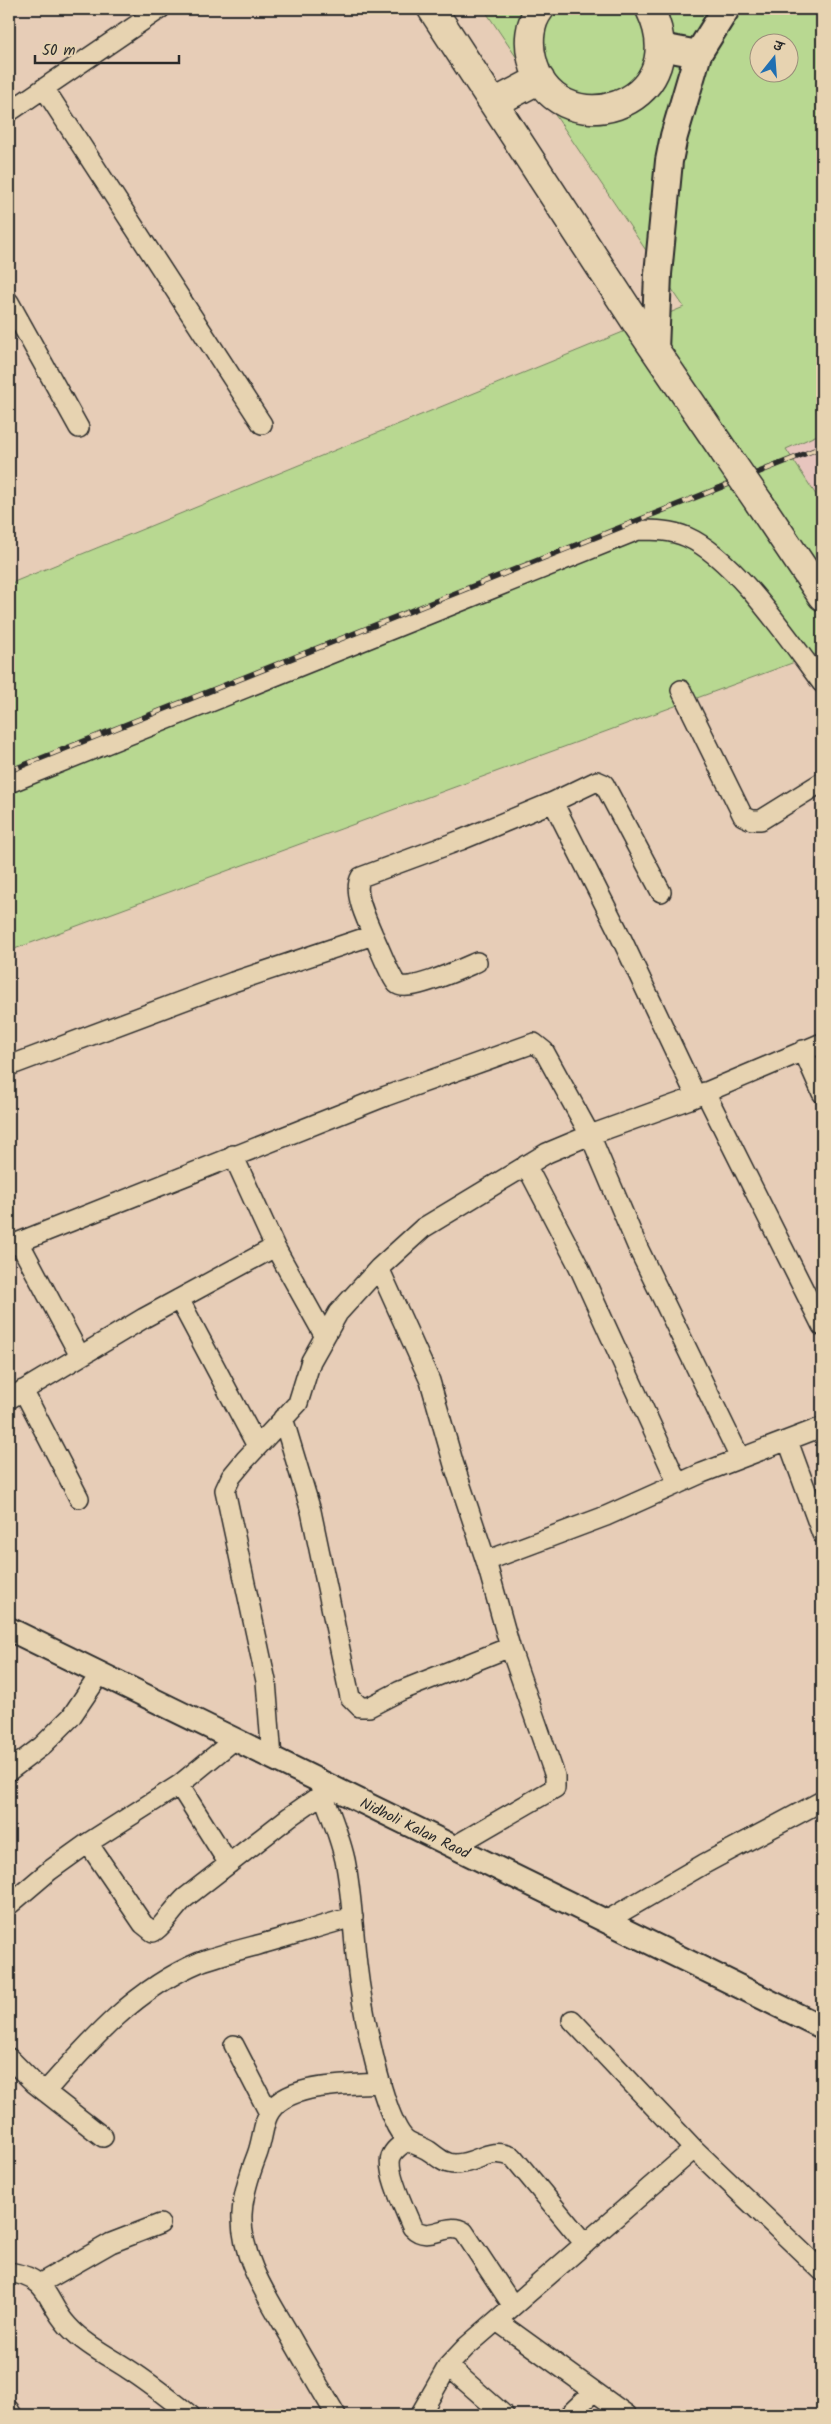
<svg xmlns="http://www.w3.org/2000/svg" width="831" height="2424" font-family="Kalam,'Playpen Sans Deva',sans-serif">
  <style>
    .built { fill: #e7c5be }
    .green { fill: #b8d891; stroke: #72825e; fill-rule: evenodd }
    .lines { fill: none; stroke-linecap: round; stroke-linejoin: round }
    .minor-casing { stroke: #2b2b2b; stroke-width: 22 }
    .tertiary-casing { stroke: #2b2b2b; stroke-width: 26 }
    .secondary-casing { stroke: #2b2b2b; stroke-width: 30 }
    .primary-casing { stroke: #2b2b2b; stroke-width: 31 }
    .minor { stroke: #e7d3b1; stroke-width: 19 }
    .tertiary { stroke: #e7d3b1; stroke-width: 22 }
    .secondary { stroke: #e7d3b1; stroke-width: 26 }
    .primary { stroke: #e7d3b1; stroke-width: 28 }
    .rail-casing { stroke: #2b2b2b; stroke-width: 5.5 }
    .rail { stroke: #e7d3b1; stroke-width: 4; stroke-dasharray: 11; stroke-linecap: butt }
    .primary-bridge-casing { stroke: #2b2b2b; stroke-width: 31; stroke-linecap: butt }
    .primary-bridge { stroke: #e7d3b1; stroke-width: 28 }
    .labels { text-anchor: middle; stroke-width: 5; stroke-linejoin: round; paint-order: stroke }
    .street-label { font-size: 15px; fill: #2b2b2b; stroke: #e7d3b1 }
  </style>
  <rect width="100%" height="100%" fill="#e7cdb7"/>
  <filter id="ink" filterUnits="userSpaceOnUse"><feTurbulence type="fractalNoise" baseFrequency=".02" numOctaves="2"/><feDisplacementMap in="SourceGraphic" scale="10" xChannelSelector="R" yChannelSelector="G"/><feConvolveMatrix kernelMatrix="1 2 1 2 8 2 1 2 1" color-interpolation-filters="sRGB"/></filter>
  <g filter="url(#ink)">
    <!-- built -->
    <path class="built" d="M822,396V509L761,422Z"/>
    <!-- green -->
    <path class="green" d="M484,9H822V433L786,449L822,504V652L9,951V584L684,307ZM758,42H788V72H758Z"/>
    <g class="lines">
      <defs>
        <path id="minor" d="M44,88L262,424
          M9,112L160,9
          M9,302L79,428
          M681,690L743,816L752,820H761L822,782
          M9,783L638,530C654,530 671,530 687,537C735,558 790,641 822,683
          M553,802L597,781L604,784L661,892
          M373,935C379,946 390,977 397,984C407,994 463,968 477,962
          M803,1050L822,1093
          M9,1066L233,982L373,935C367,920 352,892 361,877L461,840L553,802L617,929L696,1096
          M705,1092L822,1326
          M233,1155L275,1247
          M526,1165L578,1265L678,1484
          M19,1242L80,1356
          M9,1246L386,1096L534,1043L544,1051L590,1135L638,1248L740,1458
          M179,1299L257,1446
          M23,1390L79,1498
          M9,1399L144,1318L275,1247L324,1335
          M283,1418L311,1511L350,1697L360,1707H369L400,1691L510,1647
          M788,1441L822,1534
          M486,1561L454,1465L430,1381L379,1268L423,1228L547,1153L590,1135L690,1099L822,1043
          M272,1758L266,1681L225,1490L231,1477L245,1460L298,1403L311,1361L338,1313L379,1268
          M9,1771L42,1746L71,1717L100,1674
          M318,1781C327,1806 339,1833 345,1860C352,1895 353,1930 357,1965C361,1999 382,2124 408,2141C415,2145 423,2147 429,2151C438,2157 444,2164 455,2164C478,2164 488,2146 513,2157L585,2244
          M179,1785L229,1864
          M88,1843L143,1924L153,1932C160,1930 176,1906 185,1898L289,1817L322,1794
          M453,1847L555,1788V1776L510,1647L486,1561L606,1516L702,1473L822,1427
          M9,1905L49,1871L88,1843L179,1785L234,1740
          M606,1921L704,1864L822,1801
          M572,2020L694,2149L822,2271
          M234,2045L269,2113
          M9,2058L34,2083L103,2137
          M45,2092C90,2041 135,1989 200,1962C219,1955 239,1950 258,1945C290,1936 321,1926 353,1917
          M407,2141C401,2145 394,2149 391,2157C386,2172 406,2212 412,2227C429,2245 446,2220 464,2232L513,2306
          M9,2272C52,2279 44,2300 68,2326C84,2344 108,2356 128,2369C150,2383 170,2399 190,2415
          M39,2284L111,2243L160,2224
          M497,2321L627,2415
          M448,2366L504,2415
          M9,2410L12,2415
          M336,2415C321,2389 305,2363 290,2336C269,2299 240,2258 242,2214C243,2193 250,2173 257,2155C262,2142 263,2125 268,2115C284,2082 350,2085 381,2083
          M420,2415L448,2366L466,2347L694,2149
          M569,2415L594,2391"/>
        <path id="tertiary" d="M9,1629L822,2027"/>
        <path id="secondary" d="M661,47L698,54
          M655,350L658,274L669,161L674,136L698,54L726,9"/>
        <path id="primary" d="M432,9L638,325L725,453
          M540,9C529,23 528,43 532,59C552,149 698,109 650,9
          M494,103L540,79
          M760,504L822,596"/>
      </defs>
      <!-- minor casing -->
      <use href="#minor" class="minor-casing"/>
      <!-- tertiary casing -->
      <use href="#tertiary" class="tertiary-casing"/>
      <!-- secondary casing -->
      <use href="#secondary" class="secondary-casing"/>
      <!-- primary casing -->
      <use href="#primary" class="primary-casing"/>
      <!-- minor -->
      <use href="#minor" class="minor"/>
      <!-- tertiary -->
      <use href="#tertiary" class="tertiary"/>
      <!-- secondary -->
      <use href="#secondary" class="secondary"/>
      <!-- primary -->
      <use href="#primary" class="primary"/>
      <defs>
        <path id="rail" d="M9,771L822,447"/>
      </defs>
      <!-- rail casing -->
      <use href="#rail" class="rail-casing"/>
      <!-- rail -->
      <use href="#rail" class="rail"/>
      <defs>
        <path id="primary-bridge" d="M725,453L760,504"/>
      </defs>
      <!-- primary-bridge casing -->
      <use href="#primary-bridge" class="primary-bridge-casing"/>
      <!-- primary-bridge -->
      <use href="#primary-bridge" class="primary-bridge"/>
    </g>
  </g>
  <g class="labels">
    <!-- street labels -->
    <g class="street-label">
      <text transform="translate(415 1828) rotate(26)" y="5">Nidholi Kalan Raod</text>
    </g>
  </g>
  <!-- margin -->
  <rect width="831" height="2424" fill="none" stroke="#e7d3b1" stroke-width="30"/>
  <rect x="15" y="15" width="801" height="2394" fill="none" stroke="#2b2b2b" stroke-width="2" filter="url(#ink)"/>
  <!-- north arrow -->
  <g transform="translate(774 58) rotate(17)"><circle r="24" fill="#e7d3b1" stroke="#9c907b"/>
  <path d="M0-4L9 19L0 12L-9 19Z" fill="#1f6fb2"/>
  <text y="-8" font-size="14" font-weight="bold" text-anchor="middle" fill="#2b2b2b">उ</text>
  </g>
  <!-- scale -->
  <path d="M35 55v8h144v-8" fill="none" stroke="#2b2b2b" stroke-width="2.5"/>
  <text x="42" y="55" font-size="15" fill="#2b2b2b" stroke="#e7d3b1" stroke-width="4" paint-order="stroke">50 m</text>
</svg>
